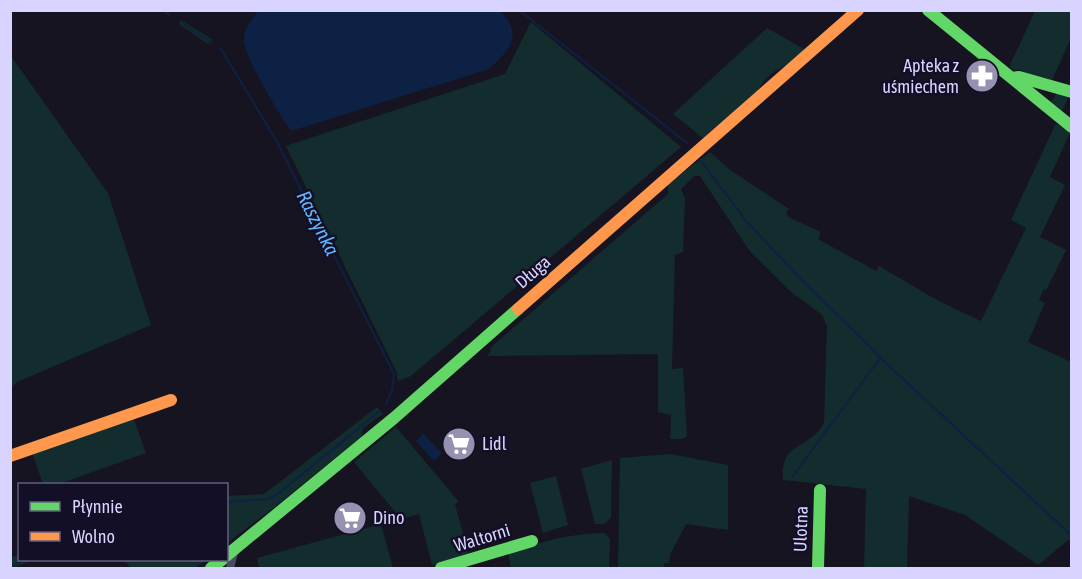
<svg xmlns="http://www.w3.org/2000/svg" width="1082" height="579" font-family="'Asap Condensed',sans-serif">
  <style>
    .green { fill: #132c2d }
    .water { fill: #0d2144 }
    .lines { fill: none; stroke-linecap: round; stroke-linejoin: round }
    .stream { stroke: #0d2144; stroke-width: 2 }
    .street { stroke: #4a4962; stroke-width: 8 }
    .fast { stroke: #63d668; stroke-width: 12 }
    .slow { stroke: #ff974d; stroke-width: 12 }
    .labels { text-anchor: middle; stroke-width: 5; stroke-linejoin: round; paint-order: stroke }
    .poi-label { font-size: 18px; fill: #d9d4ff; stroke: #130f26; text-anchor: start }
    .street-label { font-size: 18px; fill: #d9d4ff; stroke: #130f26 }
    .water-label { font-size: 20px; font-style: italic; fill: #62b6ff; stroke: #130f26 }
  </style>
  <rect width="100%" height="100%" fill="#161421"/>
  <!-- green -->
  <path class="green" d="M1035,11H1071V38L1052,80L1042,77L1040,80L1018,69L1016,71L1009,67Z
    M181,20L213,40L208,44L179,24Z
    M531,22L681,147L411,376L398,381L396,371L286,146L505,74Z
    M767,28L806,50L792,62L772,73L764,81L757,91L703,138L673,114Z
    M11,56L108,193L151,325L17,382L11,388Z
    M1058,91L1070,94L1062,111L1051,102Z
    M1055,125H1060L1070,133L1050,177L1065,185L1040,237L1066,250L1046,290L1044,289L1039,300L1045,303L1028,342L1071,362V538L1038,565L965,515L909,496L907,568H864L866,489L783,480C779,441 811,449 824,423L827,326L822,315L790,291L749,250L700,176H694L681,189L685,199L683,252L675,255L672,369L683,368L687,436L682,439H670L671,415L658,412V354L487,356L491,351L490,348L668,194V184L710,152L730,170L789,209L786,213L788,217L821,232L818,239L876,271L879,266L937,300L981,321L1026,228L1011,220Z
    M377,407L383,414L363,428L362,436L271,510L227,543V496L264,494Z
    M133,417L146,453L59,484H43L32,453Z
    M396,427L459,502L455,504L469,556L432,565L419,514L401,519L354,462Z
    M670,454L728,465V530L686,524L670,555L669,563H664V568H618L620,458Z
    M612,460L611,518L604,524H595L581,469Z
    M556,476L568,525L543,533L530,483Z
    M381,524L393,568H259L257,558Z
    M605,533L610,539L609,568H511L508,554C543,541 566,534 605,533Z
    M19,554L20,560H34L11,568V558Z
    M124,560H206L195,568H131Z"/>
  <!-- water -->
  <path class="water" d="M258,11H500C524,34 510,50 489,69L291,131C279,114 244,57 244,39C244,28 252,19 258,11Z
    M423,433L442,453L434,461L416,441Z"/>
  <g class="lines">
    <!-- stream -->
    <path class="stream" d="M163,10L169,15
      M519,10L687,143
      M182,23L212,43
      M221,49L277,142L394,374L392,390L386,404
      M701,161L747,222L797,275L887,364L1072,536
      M792,477L881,357
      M226,502L267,499L275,496L380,411
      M10,567L25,560"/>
    <!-- street -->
    <path class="street" d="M230,568L235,549"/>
    <!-- fast -->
    <path class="fast" d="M928,10L1072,127
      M1012,78L1019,77L1072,92
      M226,556L394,418L518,309
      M211,568L222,560
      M441,568L532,541
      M818,568L820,490"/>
    <!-- slow -->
    <path class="slow" d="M518,309L858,10
      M10,456L171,400"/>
  </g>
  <!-- icons -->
  <defs>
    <symbol id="pharmacy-disc" viewBox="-11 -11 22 22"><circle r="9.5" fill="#9591b1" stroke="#130f26"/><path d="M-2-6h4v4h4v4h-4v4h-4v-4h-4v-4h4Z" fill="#fff"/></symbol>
    <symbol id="supermarket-disc" viewBox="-11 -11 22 22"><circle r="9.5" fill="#9591b1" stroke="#130f26"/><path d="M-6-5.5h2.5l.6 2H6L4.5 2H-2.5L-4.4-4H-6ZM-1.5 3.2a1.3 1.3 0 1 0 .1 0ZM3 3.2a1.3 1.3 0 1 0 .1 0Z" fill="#fff"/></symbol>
  </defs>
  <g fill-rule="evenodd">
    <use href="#pharmacy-disc" x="963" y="57" width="38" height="38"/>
    <use href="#supermarket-disc" x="440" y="425" width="38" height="38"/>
    <use href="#supermarket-disc" x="331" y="499" width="38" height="38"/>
  </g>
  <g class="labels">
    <!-- poi labels -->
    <g class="poi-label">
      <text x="959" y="72" text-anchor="end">Apteka z<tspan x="959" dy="21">uśmiechem</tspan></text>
      <text x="482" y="450">Lidl</text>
      <text x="373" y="524">Dino</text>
    </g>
    <!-- street labels -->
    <g class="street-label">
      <text transform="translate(533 272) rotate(-41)" y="6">Długa</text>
      <text transform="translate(801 529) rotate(-88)" y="6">Ulotna</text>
      <text transform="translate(482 538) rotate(-17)" y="6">Waltorni</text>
    </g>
    <!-- water labels -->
    <g class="water-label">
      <text transform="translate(318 223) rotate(63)" y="7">Raszynka</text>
    </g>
  </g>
  <!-- border -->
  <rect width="1082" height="579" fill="none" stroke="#d9d4ff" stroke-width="24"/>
  <!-- legend -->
  <rect x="18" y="483" width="210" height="78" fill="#130f26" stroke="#625e7d" stroke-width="1.5"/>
  <rect x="30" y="502" width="30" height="9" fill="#63d668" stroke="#625e7d" stroke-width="1.5"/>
  <text x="72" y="513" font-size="18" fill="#d9d4ff">Płynnie</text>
  <rect x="30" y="532" width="30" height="9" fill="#ff974d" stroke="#625e7d" stroke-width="1.5"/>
  <text x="72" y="543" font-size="18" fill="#d9d4ff">Wolno</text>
</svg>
